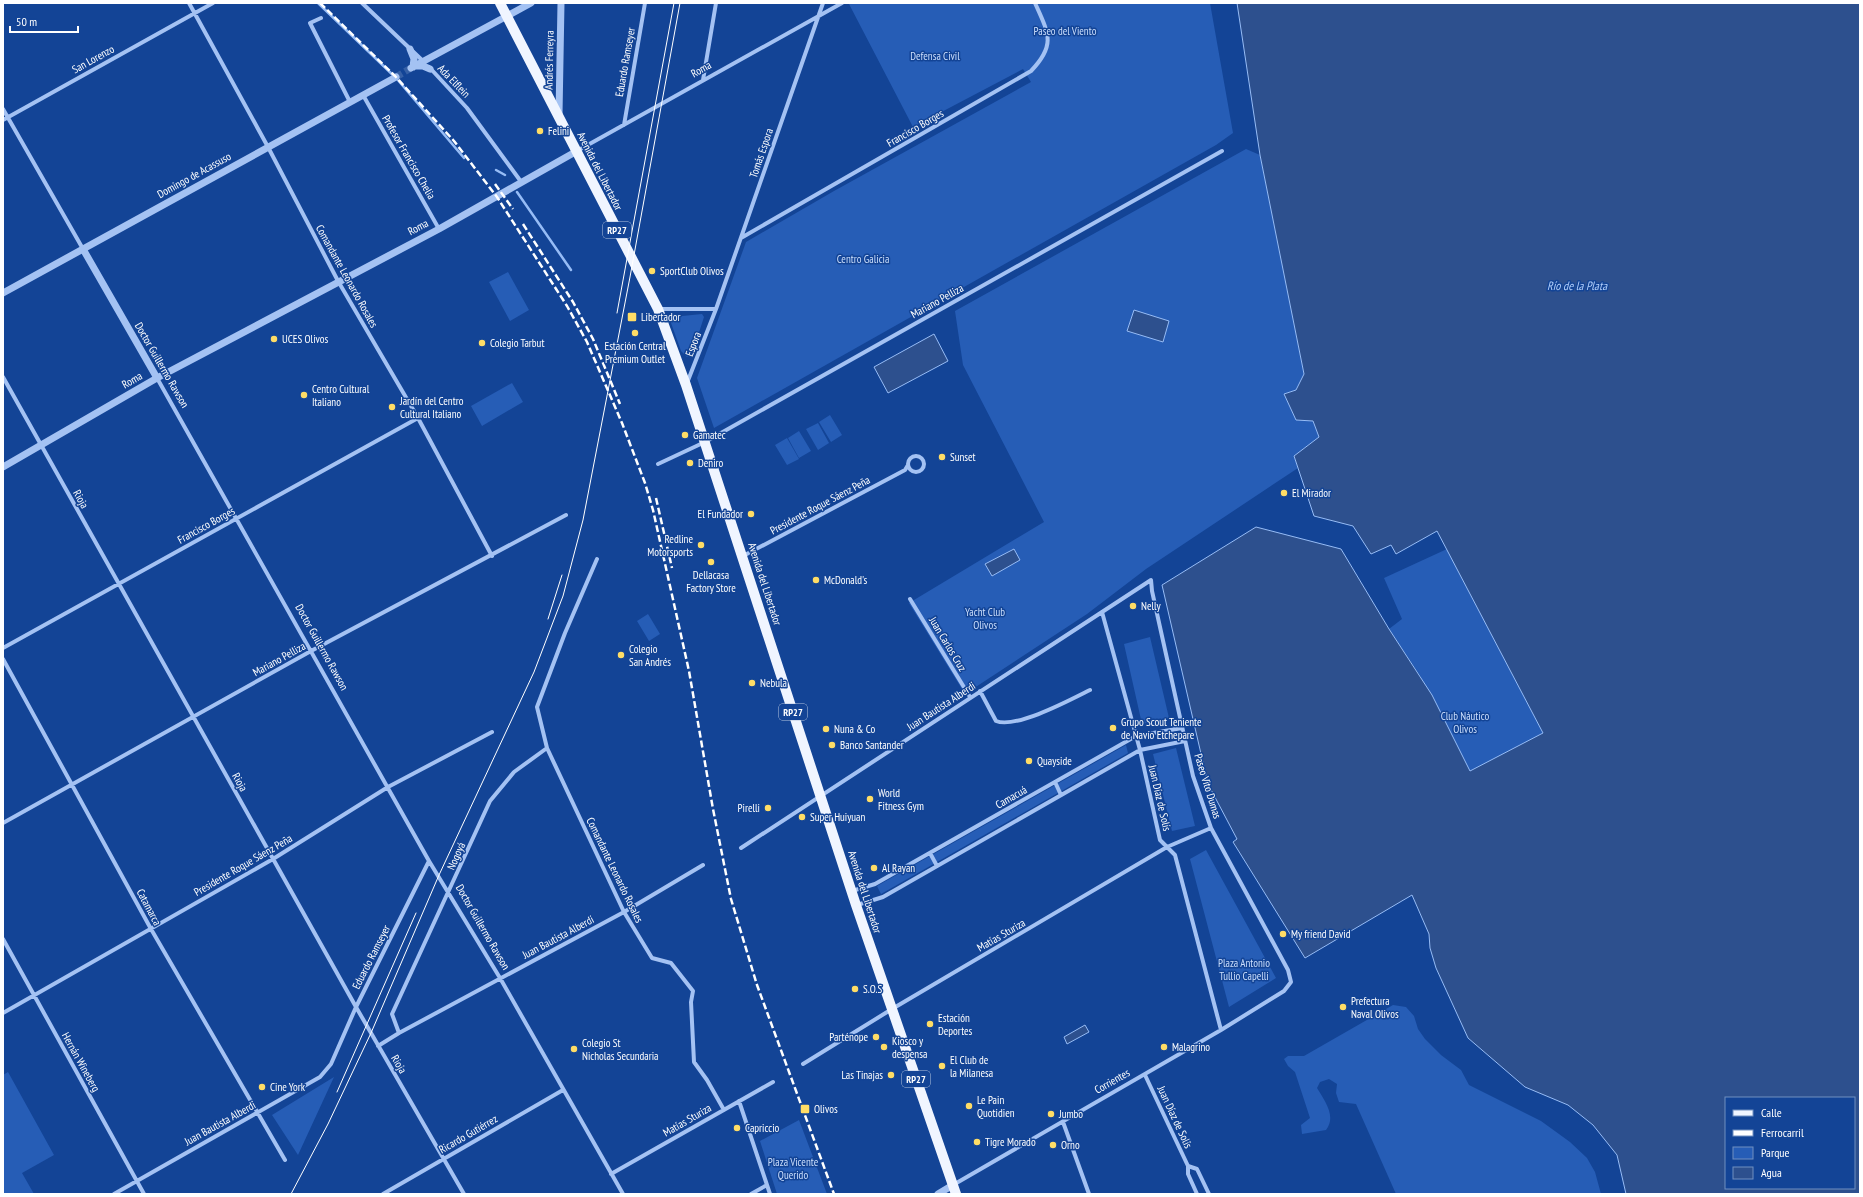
<svg xmlns="http://www.w3.org/2000/svg" width="1863" height="1197" font-family="'PT Sans Narrow',sans-serif">
  <style>
    .green { fill: #265db6 }
    .water { fill: #2d508e; stroke: #96bcf6; fill-rule: evenodd }
    .lines { fill: none; stroke-linecap: round; stroke-linejoin: round }
    .stream { stroke: #96bcf6; stroke-width: 2.5 }
    .tertiary-tunnel { stroke: #3660a6; stroke-width: 7; stroke-dasharray: 7 3.5; stroke-linecap: butt }
    .minor { stroke: #a4c2f3; stroke-width: 4 }
    .tertiary { stroke: #a4c2f3; stroke-width: 7 }
    .primary { stroke: #f0f5ff; stroke-width: 10 }
    .tram { stroke: #fff; stroke-width: 1 }
    .rail { stroke: #fff; stroke-width: 2.5; stroke-dasharray: 7 3; stroke-linecap: butt }
    .poi-dot { fill: #fd6; stroke: #134496; stroke-width: 1.5 }
    .labels { text-anchor: middle; stroke-width: 3; stroke-linejoin: round; paint-order: stroke }
    .shield { fill: #134496; stroke: #b8c7e0; stroke-width: 1 }
    .shield-label { font-size: 10px; font-weight: bold; fill: #fff }
    .park-label { font-size: 11px; fill: #ccdffd; stroke: #134496 }
    .street-label { font-size: 11px; fill: #fff; stroke: #134496 }
    .poi-label { font-size: 11px; fill: #fff; stroke: #134496; text-anchor: start }
    .water-label { font-size: 12px; font-style: italic; fill: #b0cdf9; stroke: #134496 }
  </style>
  <rect width="100%" height="100%" fill="#134496"/>
  <!-- green -->
  <path class="green" d="M1210,3L1233,133L1216,145L714,428L697,378L746,242L834,191L1031,82L1023,69L913,127L849,4Z
    M1246,149L1260,155L1304,374L1296,390L1284,394L1313,421L1319,437L1294,456L1298,468L1146,569L1087,614L965,694L909,603L1044,522L963,365L955,311Z
    M508,272L529,310L510,321L489,282Z
    M702,314L704,317L692,354L687,357L681,351L670,320L672,317Z
    M512,383L523,402L482,426L471,406Z
    M830,415L842,435L831,442L819,422Z
    M818,423L829,443L818,450L806,429Z
    M799,431L811,451L799,458L788,438Z
    M787,438L799,459L787,465L775,445Z
    M1447,549L1543,733L1370,843L1421,677L1389,629L1402,619L1384,578Z
    M648,614L660,634L649,641L637,621Z
    M1150,637L1169,718L1142,724L1124,644Z
    M1126,745L1128,753L881,894L877,886Z
    M1176,748L1195,826L1172,831L1153,754Z
    M1206,850L1276,978L1229,1007L1190,859Z
    M1393,1005L1406,1007L1414,1016L1418,1029L1425,1039L1441,1055L1461,1070L1469,1085L1541,1121L1570,1142L1587,1158L1595,1172L1601,1194H1396L1356,1104L1339,1102L1336,1093L1337,1084L1329,1079L1320,1082L1317,1088C1324,1100 1337,1116 1326,1130L1302,1134L1301,1125L1310,1118L1295,1072L1288,1066L1284,1059L1288,1056H1304Z
    M8,1072L54,1155L22,1173L34,1194H3V1075Z
    M334,1077L298,1155L272,1115Z
    M799,1120L827,1194H777L760,1141Z"/>
  <!-- water -->
  <path class="water" d="M1237,3H1860V1194H1626L1617,1155L1593,1125L1568,1105L1525,1087L1468,1038L1436,968L1430,948L1429,934L1412,895L1305,958L1233,842L1237,839L1208,784L1162,585L1256,527L1341,549L1389,629L1432,695L1470,771L1543,733L1437,531L1396,554L1391,545L1371,554L1353,526L1314,516L1294,456L1319,437L1313,421L1296,420L1284,394L1296,390L1304,374L1260,155ZM1726,1098H1854V1188H1726Z
    M1134,310L1169,321L1163,342L1127,331Z
    M934,334L948,361L888,393L874,367Z
    M1014,549L1020,560L992,576L985,564Z
    M1085,1025L1089,1032L1067,1044L1064,1037Z"/>
  <g class="lines">
    <!-- stream -->
    <path class="stream" d="M318,3L397,79L464,158
      M496,170L505,175
      M517,192L571,270"/>
    <!-- tertiary-tunnel -->
    <path class="tertiary-tunnel" d="M396,77L411,68"/>
    <!-- minor -->
    <path class="minor" d="M189,3L268,147L338,281L418,418L492,556
      M362,3L424,62
      M321,18L310,23L350,102
      M430,68L467,108L522,183
      M703,80L716,3
      M363,95L439,229
      M3,109L83,249
      M3,120L213,3
      M624,125L645,3
      M577,151L842,3
      M741,238L1031,71C1056,45 1049,34 1035,3
      M659,309H716
      M3,377L356,1007L464,1194
      M157,378L429,861L500,978L623,1194
      M687,383L716,309L823,3
      M908 464a8 8 0 1 1 16 0a8 8 0 1 1-16 0Z
      M658,464L705,442L1222,151
      M743,556L905,470L908,465
      M597,559L565,633L537,707L547,748L624,912L652,958L671,963L693,991L691,1002L694,1062L707,1080L724,1110
      M910,599L970,697
      M1102,612L1140,750L1160,840L1175,855L1221,1030
      M3,648L418,418
      M3,659L151,929L285,1160
      M980,691L996,721C1016,729 1070,700 1090,690
      M1055,782L1061,795
      M3,823L311,651L566,515
      M741,848L1151,580L1152,591L1193,776L1211,828L1288,970L1291,982L1284,991L1221,1030L953,1185
      M930,853L937,866
      M852,891L875,884L1136,736L1182,728
      M857,905L883,897L1140,750L1185,741
      M3,939L144,1194
      M3,1013L273,859L388,787L492,732
      M399,1033L392,1014L490,801L514,772L547,748
      M378,1046L399,1033L624,912L703,865
      M803,1064L892,1009L1167,847L1211,828
      M1145,1075L1188,1166V1174L1197,1194
      M739,1101L770,1194
      M1063,1122L1089,1194
      M1188,1166L1197,1169L1209,1194
      M611,1174L773,1082
      M114,1194L320,1077L331,1064L356,1007L429,861
      M383,1194L563,1090
      M751,1194L767,1185"/>
    <!-- tertiary -->
    <path class="tertiary" d="M410,49L414,59L413,67
      M415,66H423L430,69
      M411,68L531,3
      M559,114L561,3
      M83,249L157,378
      M3,293L396,77
      M3,467L157,378L439,229L577,151
      M938,1194L953,1185"/>
    <!-- primary -->
    <path class="primary" d="M500,3L658,309L686,385L856,905L956,1194"/>
    <!-- tram -->
    <path class="tram" d="M617,313L674,3
      M548,619L562,575
      M337,1092L416,913
      M291,1194L328,1124L371,1033L439,875L534,672L563,596L583,520L630,277L680,3"/>
    <!-- rail -->
    <path class="rail" d="M320,3L395,76L454,141L497,197L567,306L587,342L622,423L645,483L653,510L689,671L713,809L731,899L757,985L834,1194
      M495,184L513,209
      M523,224L573,302L593,339L620,404
      M656,498L672,568"/>
  </g>
  <!-- markers -->
  <g class="poi-dot">
    <circle cx="540" cy="131" r="4"/>
    <circle cx="652" cy="271" r="4"/>
    <rect x="627" y="312" width="10" height="10" rx="2"/>
    <circle cx="635" cy="333" r="4"/>
    <circle cx="274" cy="339" r="4"/>
    <circle cx="482" cy="343" r="4"/>
    <circle cx="304" cy="395" r="4"/>
    <circle cx="392" cy="407" r="4"/>
    <circle cx="685" cy="435" r="4"/>
    <circle cx="942" cy="457" r="4"/>
    <circle cx="690" cy="463" r="4"/>
    <circle cx="1284" cy="493" r="4"/>
    <circle cx="751" cy="514" r="4"/>
    <circle cx="701" cy="545" r="4"/>
    <circle cx="711" cy="562" r="4"/>
    <circle cx="816" cy="580" r="4"/>
    <circle cx="1133" cy="606" r="4"/>
    <circle cx="621" cy="655" r="4"/>
    <circle cx="752" cy="683" r="4"/>
    <circle cx="1113" cy="728" r="4"/>
    <circle cx="826" cy="729" r="4"/>
    <circle cx="832" cy="745" r="4"/>
    <circle cx="1029" cy="761" r="4"/>
    <circle cx="870" cy="799" r="4"/>
    <circle cx="768" cy="808" r="4"/>
    <circle cx="802" cy="817" r="4"/>
    <circle cx="874" cy="868" r="4"/>
    <circle cx="1283" cy="934" r="4"/>
    <circle cx="855" cy="989" r="4"/>
    <circle cx="1343" cy="1007" r="4"/>
    <circle cx="930" cy="1024" r="4"/>
    <circle cx="876" cy="1037" r="4"/>
    <circle cx="884" cy="1047" r="4"/>
    <circle cx="1164" cy="1047" r="4"/>
    <circle cx="574" cy="1049" r="4"/>
    <circle cx="942" cy="1066" r="4"/>
    <circle cx="891" cy="1075" r="4"/>
    <circle cx="262" cy="1087" r="4"/>
    <circle cx="969" cy="1106" r="4"/>
    <rect x="800" y="1104" width="10" height="10" rx="2"/>
    <circle cx="1051" cy="1114" r="4"/>
    <circle cx="737" cy="1128" r="4"/>
    <circle cx="977" cy="1142" r="4"/>
    <circle cx="1053" cy="1145" r="4"/>
  </g>
  <g class="labels">
    <!-- shield labels -->
    <g class="shield">
      <rect x="603" y="222" width="28" height="16" rx="3"/>
      <rect x="779" y="704" width="28" height="16" rx="3"/>
      <rect x="902" y="1071" width="28" height="16" rx="3"/>
    </g>
    <g class="shield-label">
      <text x="617" y="234">RP27</text>
      <text x="793" y="716">RP27</text>
      <text x="916" y="1083">RP27</text>
    </g>
    <!-- park labels -->
    <g class="park-label">
      <text x="1065" y="35">Paseo del Viento</text>
      <text x="935" y="60">Defensa Civil</text>
      <text x="863" y="263">Centro Galicia</text>
      <text x="985" y="616">Yacht Club<tspan x="985" dy="13">Olivos</tspan></text>
      <text x="1465" y="720">Club Náutico<tspan x="1465" dy="13">Olivos</tspan></text>
      <text x="1244" y="967">Plaza Antonio<tspan x="1244" dy="13">Tullio Capelli</tspan></text>
      <text x="793" y="1166">Plaza Vicente<tspan x="793" dy="13">Querido</tspan></text>
    </g>
    <!-- street labels -->
    <g class="street-label">
      <text transform="translate(93 59) rotate(-29)" y="4">San Lorenzo</text>
      <text transform="translate(549 60) rotate(-89)" y="4">Andrés Ferreyra</text>
      <text transform="translate(625 62) rotate(-80)" y="4">Eduardo Ramseyer</text>
      <text transform="translate(701 69) rotate(-29)" y="4">Roma</text>
      <text transform="translate(454 81) rotate(46)" y="4">Ada Elflein</text>
      <text transform="translate(915 128) rotate(-30)" y="4">Francisco Borges</text>
      <text transform="translate(761 153) rotate(-71)" y="4">Tomás Espora</text>
      <text transform="translate(409 157) rotate(60)" y="4">Profesor Francisco Chelia</text>
      <text transform="translate(600 171) rotate(63)" y="4">Avenida del Libertador</text>
      <text transform="translate(194 175) rotate(-29)" y="4">Domingo de Acassuso</text>
      <text transform="translate(418 227) rotate(-28)" y="4">Roma</text>
      <text transform="translate(347 276) rotate(61)" y="4">Comandante Leonardo Rosales</text>
      <text transform="translate(937 301) rotate(-29)" y="4">Mariano Pelliza</text>
      <text transform="translate(693 344) rotate(-69)" y="4">Espora</text>
      <text transform="translate(162 365) rotate(60)" y="4">Doctor Guillermo Rawson</text>
      <text transform="translate(132 380) rotate(-30)" y="4">Roma</text>
      <text transform="translate(81 499) rotate(61)" y="4">Rioja</text>
      <text transform="translate(820 505) rotate(-28)" y="4">Presidente Roque Sáenz Peña</text>
      <text transform="translate(206 525) rotate(-29)" y="4">Francisco Borges</text>
      <text transform="translate(765 584) rotate(72)" y="4">Avenida del Libertador</text>
      <text transform="translate(948 644) rotate(59)" y="4">Juan Carlos Cruz</text>
      <text transform="translate(322 647) rotate(61)" y="4">Doctor Guillermo Rawson</text>
      <text transform="translate(279 659) rotate(-29)" y="4">Mariano Pelliza</text>
      <text transform="translate(941 706) rotate(-33)" y="4">Juan Bautista Alberdi</text>
      <text transform="translate(240 782) rotate(61)" y="4">Rioja</text>
      <text transform="translate(1208 786) rotate(73)" y="4">Paseo Vito Dumas</text>
      <text transform="translate(1011 797) rotate(-30)" y="4">Camacuá</text>
      <text transform="translate(1160 798) rotate(77)" y="4">Juan Díaz de Solís</text>
      <text transform="translate(456 856) rotate(-66)" y="4">Nogoyá</text>
      <text transform="translate(243 865) rotate(-30)" y="4">Presidente Roque Sáenz Peña</text>
      <text transform="translate(615 870) rotate(64)" y="4">Comandante Leonardo Rosales</text>
      <text transform="translate(865 892) rotate(72)" y="4">Avenida del Libertador</text>
      <text transform="translate(149 907) rotate(62)" y="4">Catamarca</text>
      <text transform="translate(483 927) rotate(60)" y="4">Doctor Guillermo Rawson</text>
      <text transform="translate(1001 935) rotate(-30)" y="4">Matías Sturiza</text>
      <text transform="translate(558 937) rotate(-28)" y="4">Juan Bautista Alberdi</text>
      <text transform="translate(371 957) rotate(-63)" y="4">Eduardo Ramseyer</text>
      <text transform="translate(81 1062) rotate(61)" y="4">Hernán Wineberg</text>
      <text transform="translate(399 1064) rotate(60)" y="4">Rioja</text>
      <text transform="translate(1112 1081) rotate(-30)" y="4">Corrientes</text>
      <text transform="translate(1175 1117) rotate(65)" y="4">Juan Díaz de Solís</text>
      <text transform="translate(687 1120) rotate(-30)" y="4">Matías Sturiza</text>
      <text transform="translate(220 1123) rotate(-29)" y="4">Juan Bautista Alberdi</text>
      <text transform="translate(468 1134) rotate(-30)" y="4">Ricardo Gutiérrez</text>
    </g>
    <!-- poi labels -->
    <g class="poi-label">
      <text x="548" y="135">Felini</text>
      <text x="660" y="275">SportClub Olivos</text>
      <text x="641" y="321">Libertador</text>
      <text x="282" y="343">UCES Olivos</text>
      <text x="490" y="347">Colegio Tarbut</text>
      <text x="635" y="350" text-anchor="middle">Estación Central<tspan x="635" dy="13">Premium Outlet</tspan></text>
      <text x="312" y="393">Centro Cultural<tspan x="312" dy="13">Italiano</tspan></text>
      <text x="400" y="405">Jardín del Centro<tspan x="400" dy="13">Cultural Italiano</tspan></text>
      <text x="693" y="439">Gamatec</text>
      <text x="950" y="461">Sunset</text>
      <text x="698" y="467">Deniro</text>
      <text x="1292" y="497">El Mirador</text>
      <text x="743" y="518" text-anchor="end">El Fundador</text>
      <text x="693" y="543" text-anchor="end">Redline<tspan x="693" dy="13">Motorsports</tspan></text>
      <text x="711" y="579" text-anchor="middle">Dellacasa<tspan x="711" dy="13">Factory Store</tspan></text>
      <text x="824" y="584">McDonald's</text>
      <text x="1141" y="610">Nelly</text>
      <text x="629" y="653">Colegio<tspan x="629" dy="13">San Andrés</tspan></text>
      <text x="760" y="687">Nebula</text>
      <text x="1121" y="726">Grupo Scout Teniente<tspan x="1121" dy="13">de Navío Etchepare</tspan></text>
      <text x="834" y="733">Nuna &amp; Co</text>
      <text x="840" y="749">Banco Santander</text>
      <text x="1037" y="765">Quayside</text>
      <text x="878" y="797">World<tspan x="878" dy="13">Fitness Gym</tspan></text>
      <text x="760" y="812" text-anchor="end">Pirelli</text>
      <text x="810" y="821">Super Huiyuan</text>
      <text x="882" y="872">Al Rayan</text>
      <text x="1291" y="938">My friend David</text>
      <text x="863" y="993">S.O.S</text>
      <text x="1351" y="1005">Prefectura<tspan x="1351" dy="13">Naval Olivos</tspan></text>
      <text x="938" y="1022">Estación<tspan x="938" dy="13">Deportes</tspan></text>
      <text x="868" y="1041" text-anchor="end">Parténope</text>
      <text x="892" y="1045">Kiosco y<tspan x="892" dy="13">despensa</tspan></text>
      <text x="582" y="1047">Colegio St<tspan x="582" dy="13">Nicholas Secundaria</tspan></text>
      <text x="1172" y="1051">Malagrino</text>
      <text x="950" y="1064">El Club de<tspan x="950" dy="13">la Milanesa</tspan></text>
      <text x="883" y="1079" text-anchor="end">Las Tinajas</text>
      <text x="270" y="1091">Cine York</text>
      <text x="977" y="1104">Le Pain<tspan x="977" dy="13">Quotidien</tspan></text>
      <text x="814" y="1113">Olivos</text>
      <text x="1059" y="1118">Jumbo</text>
      <text x="745" y="1132">Capriccio</text>
      <text x="985" y="1146">Tigre Morado</text>
      <text x="1061" y="1149">Orno</text>
    </g>
    <!-- water labels -->
    <g class="water-label">
      <text x="1577" y="290">Río de la Plata</text>
    </g>
  </g>
  <!-- border -->
  <rect width="1863" height="1197" fill="none" stroke="#ffffff" stroke-width="8"/>
  <!-- legend -->
  <rect x="1725" y="1097" width="130" height="92" fill="#134496" stroke="#718fc0"/>
  <rect x="1733" y="1110" width="20" height="6" fill="#f0f5ff" stroke="#718fc0"/>
  <text x="1761" y="1117" font-size="12" fill="#ffffff">Calle</text>
  <rect x="1733" y="1130" width="20" height="6" fill="#ffffff" stroke="#718fc0"/>
  <text x="1761" y="1137" font-size="12" fill="#ffffff">Ferrocarril</text>
  <rect x="1733" y="1147" width="20" height="12" fill="#265db6" stroke="#718fc0"/>
  <text x="1761" y="1157" font-size="12" fill="#ffffff">Parque</text>
  <rect x="1733" y="1167" width="20" height="12" fill="#2d508e" stroke="#718fc0"/>
  <text x="1761" y="1177" font-size="12" fill="#ffffff">Agua</text>
  <!-- scale -->
  <path d="M10 26v6h68v-6" fill="none" stroke="#ffffff" stroke-width="2"/>
  <text x="16" y="26" font-size="12" fill="#ffffff" stroke="#134496" stroke-width="3" paint-order="stroke">50 m</text>
</svg>
